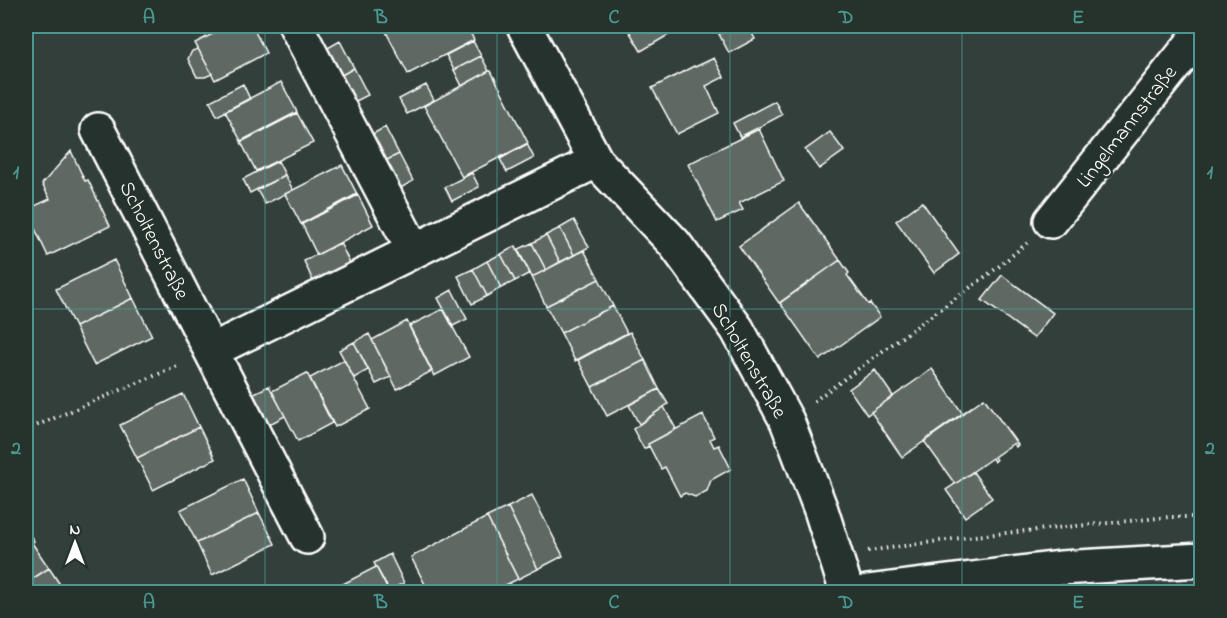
<svg xmlns="http://www.w3.org/2000/svg" width="1227" height="618" font-family="'Indie Flower',sans-serif">
  <style>
    .building { fill: #5f6964; stroke: #fff; stroke-width: 1.5 }
    .lines { fill: none; stroke-linecap: round; stroke-linejoin: round }
    .minor-casing { stroke: #fff; stroke-width: 38 }
    .path { stroke: #fff; stroke-width: 4; stroke-dasharray: 1.5 4.5; stroke-linecap: butt }
    .minor { stroke: #26332d; stroke-width: 33 }
    .grid { fill: none; stroke: #4b9892; stroke-width: 1.5; stroke-opacity: 0.55 }
    .labels { text-anchor: middle; stroke-width: 4.5; stroke-linejoin: round; paint-order: stroke }
    .street-label { font-size: 21px; fill: #fff; stroke: #26332d }
    .neatline { fill: none; stroke: #4b9892; stroke-width: 2 }
    .grid-label { font-size: 20px; text-anchor: middle; font-weight: bold; fill: #4b9892 }
  </style>
  <rect width="100%" height="100%" fill="#333f3a"/>
  <filter id="ink" filterUnits="userSpaceOnUse"><feTurbulence type="fractalNoise" baseFrequency=".0167" numOctaves="2"/><feDisplacementMap in="SourceGraphic" scale="12" xChannelSelector="R" yChannelSelector="G"/><feConvolveMatrix kernelMatrix="1 2 1 2 8 2 1 2 1" color-interpolation-filters="sRGB"/></filter>
  <g filter="url(#ink)">
    <!-- building -->
    <path class="building" d="M208,26H229L212,34Z
      M228,26H252L266,53L215,80L195,43Z
      M383,26H467L474,40L408,74Z
      M626,26H681L682,27L641,51Z
      M714,26H736L719,34Z
      M736,26H748L755,39L729,53L719,34Z
      M340,41L354,68L340,76L326,49Z
      M473,41L481,56L454,70L446,55Z
      M198,49L212,74L205,77H197L188,59L192,51Z
      M481,56L489,71L462,86L454,70Z
      M714,58L724,77L706,86L719,113L677,134L652,88L694,66L695,67Z
      M354,68L368,95L354,102L340,76Z
      M489,71H491L528,143L462,177L424,106Z
      M281,82L297,112L241,141L225,111Z
      M243,84L250,99L217,116L210,101Z
      M426,85L434,100L407,114L399,99Z
      M775,101L782,115L740,137L733,123Z
      M297,113L313,143L256,171L241,142Z
      M385,127L399,154L385,161L371,135Z
      M759,129L784,181L739,203L743,210L717,222L688,164Z
      M830,132L844,151L819,169L805,150Z
      M527,144L534,158L507,172L500,159Z
      M71,151L85,181L88,180L110,226L48,256L26,210L50,199L42,184Z
      M399,154L413,181L399,189L385,161Z
      M278,161L285,175L250,193L243,179Z
      M342,165L357,194L301,224L285,194Z
      M472,173L479,187L452,201L445,187Z
      M285,175L293,190L265,204L257,190Z
      M358,195L373,225L317,255L302,224Z
      M922,202L959,254L934,273L896,221Z
      M799,203L840,260L779,303L739,246Z
      M574,220L589,247L574,255L560,228Z
      M560,228L574,255L560,262L546,235Z
      M546,235L560,262L546,270L532,243Z
      M340,243L350,263L313,281L304,261Z
      M532,243L546,270L532,277L517,250Z
      M516,246L530,273L515,281L501,254Z
      M584,250L599,279L546,306L532,277Z
      M501,254L515,281L501,288L487,261Z
      M114,260L133,298L75,327L56,289Z
      M840,260L849,273L847,275L868,304L870,303L880,317L820,360L780,303Z
      M487,261L501,288L487,296L473,269Z
      M473,269L487,296L472,304L458,276Z
      M1002,275L1053,313L1034,338L982,300Z
      M599,279L613,306L561,333L546,306Z
      M452,290L467,319L453,326L438,298Z
      M133,298L152,336L94,365L75,327Z
      M613,306L627,333L575,361L561,333Z
      M443,309L469,357L434,376L409,326Z
      M407,321L432,371L397,389L372,340Z
      M630,332L645,360L592,387L578,360Z
      M369,334L391,377L376,384L354,342Z
      M354,342L368,370L354,378L339,350Z
      M1202,353V366L1196,362Z
      M344,360L370,409L335,427L310,378Z
      M645,360L659,389L607,416L592,387Z
      M932,369L963,414L902,457L871,412Z
      M875,370L893,396L867,415L849,389Z
      M307,373L332,423L298,441L272,391Z
      M269,386L285,416L268,425L252,394Z
      M659,389L668,404L639,424L629,405Z
      M183,394L199,427L137,458L120,425Z
      M984,398L1018,445L1016,447L1014,443L994,457L996,460L994,462L992,458L955,484L924,441Z
      M664,407L676,429L648,444L649,446L644,449L633,429Z
      M703,415L714,437L710,439L714,447L719,445L731,469L711,480L707,491L695,497L685,493L680,496L665,467L661,469L648,444Z
      M199,427L215,459L153,490L137,458Z
      M973,472L992,498L965,517L946,490Z
      M243,479L259,513L197,543L180,510Z
      M532,495L563,556L538,569L508,507Z
      M508,507L538,569L518,579L487,517Z
      M259,513L275,544L212,575L197,543Z
      M487,517L518,579L491,592H429L411,557Z
      M26,529L34,541L26,548Z
      M32,543L49,568L26,583V548Z
      M390,554L404,583L389,590L374,563Z
      M376,567L389,592H343L339,586Z
      M49,568L65,592H26V583Z
      M339,586L342,592H327Z"/>
    <g class="lines">
      <defs>
        <path id="minor" d="M296,26L414,251
          M524,26L596,161L674,243L737,329L787,421L821,510L847,592
          M98,130L211,351
          M1051,221L1202,31
          M307,537L211,351L596,161
          M867,592L1060,568L1202,560"/>
      </defs>
      <!-- minor casing -->
      <use href="#minor" class="minor-casing"/>
      <!-- path -->
      <path class="path" d="M814,401L997,268L1027,243
        M26,430L180,365
        M868,551L975,536L1169,517H1202"/>
      <!-- minor -->
      <use href="#minor" class="minor"/>
    </g>
  </g>
  <!-- grid -->
  <path class="grid" d="M265,26V592M497,26V592M730,26V592M962,26V592M26,309H1202"/>
  <g class="labels">
    <!-- street labels -->
    <g class="street-label">
      <text transform="translate(1126 126) rotate(-52)" y="7">Lingelmannstraße</text>
      <text transform="translate(155 240) rotate(63)" y="7">Scholtenstraße</text>
      <text transform="translate(750 360) rotate(60)" y="7">Scholtenstraße</text>
    </g>
  </g>
  <!-- margin -->
  <rect width="1227" height="618" fill="none" stroke="#26332d" stroke-width="66"/>
  <!-- north arrow -->
  <g transform="translate(75 543)" stroke="#26332d" stroke-width="4.5" paint-order="stroke">
  <path d="M0-4.5L10 22L0 15L-10 22Z" fill="#ffffff"/>
  <text y="-9" font-size="16" font-weight="bold" text-anchor="middle" fill="#ffffff">N</text>
  </g>
  <rect x="33" y="33" width="1161" height="552" class="neatline"/>
  <g class="grid-label">
    <text x="149" y="23">A</text>
    <text x="381" y="23">B</text>
    <text x="614" y="23">C</text>
    <text x="846" y="23">D</text>
    <text x="1078" y="23">E</text>
    <text x="16" y="178">1</text>
    <text x="1210" y="178">1</text>
    <text x="16" y="454">2</text>
    <text x="1210" y="454">2</text>
    <text x="149" y="608">A</text>
    <text x="381" y="608">B</text>
    <text x="614" y="608">C</text>
    <text x="846" y="608">D</text>
    <text x="1078" y="608">E</text>
  </g>
</svg>
